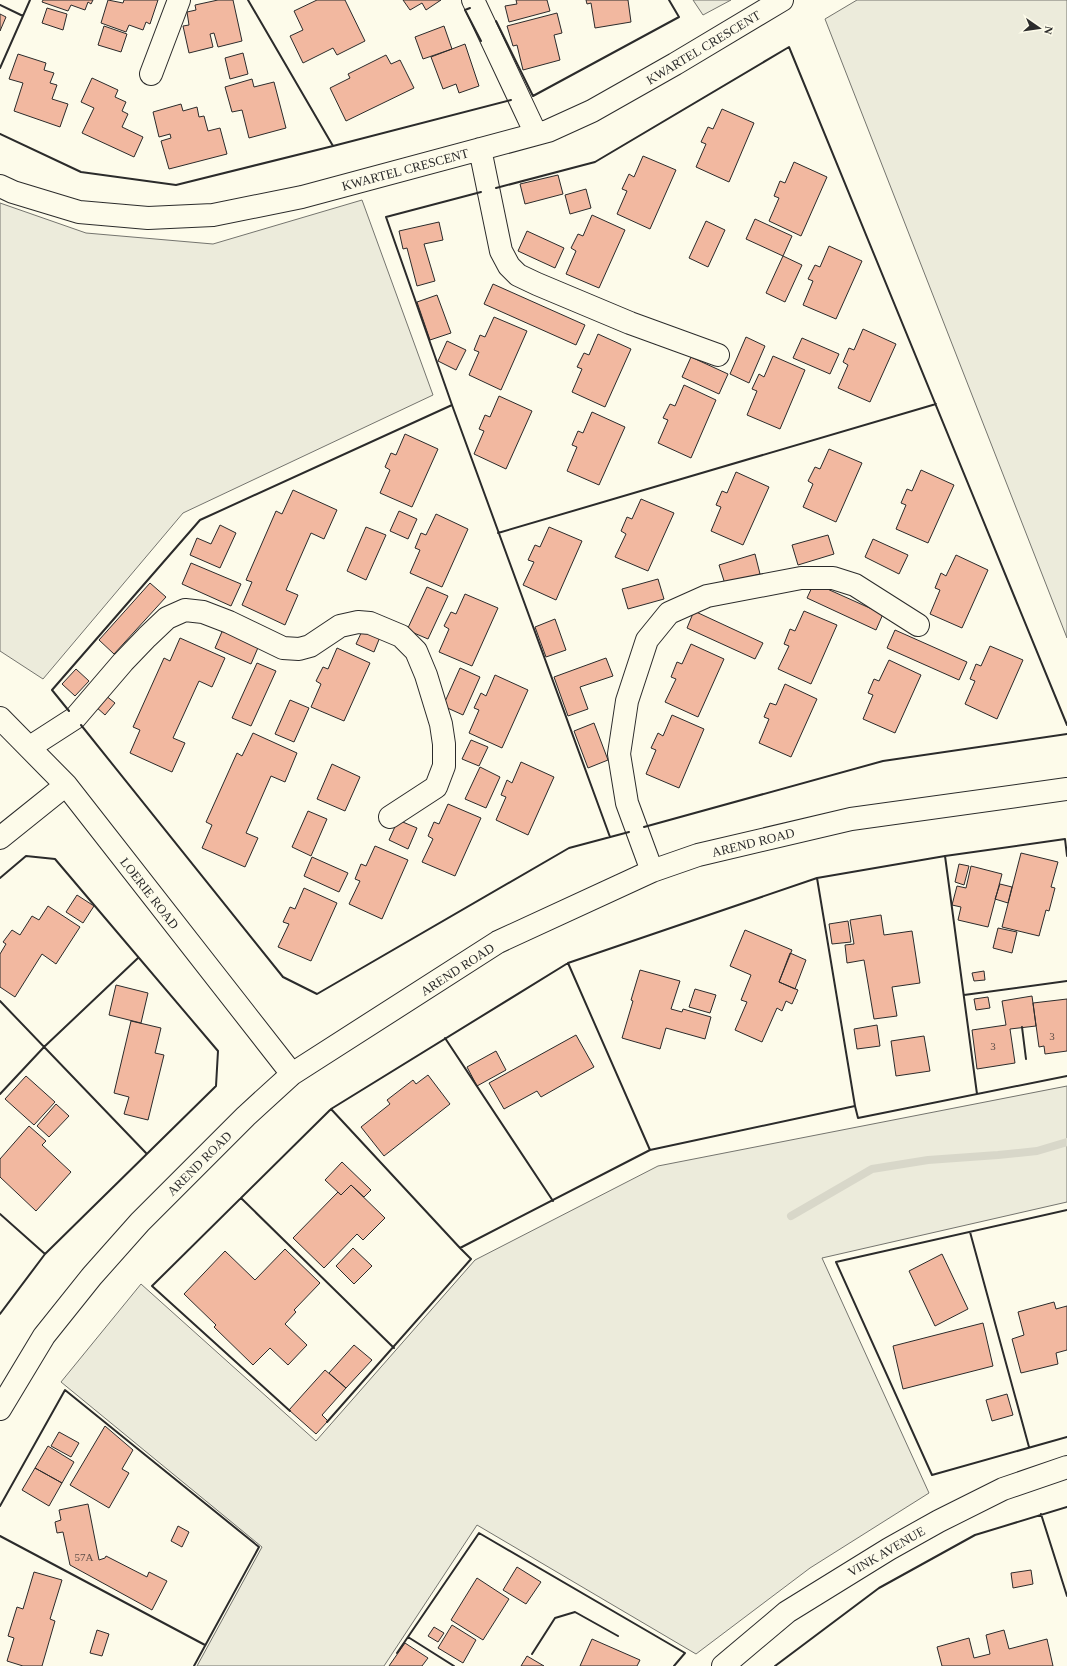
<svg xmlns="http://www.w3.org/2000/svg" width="1067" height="1666" font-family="Georgia,serif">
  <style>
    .green { fill: #ecebdb; stroke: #74746e }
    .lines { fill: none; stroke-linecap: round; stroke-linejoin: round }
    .stream { stroke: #d8d7c9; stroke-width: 8 }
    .building { fill: #f2b8a0; stroke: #2b2b2b }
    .minor-casing { stroke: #2b2b2b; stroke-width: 24 }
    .minor { stroke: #fdfbea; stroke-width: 22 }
    .wall { stroke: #2b2b2b; stroke-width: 2 }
    .labels { text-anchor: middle; stroke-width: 3; stroke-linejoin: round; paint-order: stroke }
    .number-label { font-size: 11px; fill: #5d4e48 }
    .street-label { font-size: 13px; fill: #2b2b2b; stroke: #fdfbea }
  </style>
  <rect width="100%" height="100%" fill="#fdfbea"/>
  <!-- green -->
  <path class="green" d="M693,0H731L703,15Z
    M857,0H1067V638L825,19Z
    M362,200L433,395L183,513L43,679L0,651V203L86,233L213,244Z
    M1067,1086V1202L822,1258L929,1493L810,1568L696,1654L477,1525L384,1666H197L262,1547L61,1382L141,1284L316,1441L475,1260L658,1166Z"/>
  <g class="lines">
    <!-- stream -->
    <path class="stream" d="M791,1216L872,1169L928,1160L998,1155L1037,1151L1067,1142"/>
  </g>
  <!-- building -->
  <path class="building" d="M43,0H93L91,4L88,2L85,10L71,5L68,11L42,2Z
    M108,0L123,3L124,0H158L150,24L146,22L143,30L129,25L126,32L101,23Z
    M218,0H233L242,41L218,47L214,33L210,34L213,47L189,53L183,26L189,25L187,12L196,10L195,5Z
    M317,0H345L365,41L337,55L333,48L303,63L290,36L303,30L294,11Z
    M403,0H441L426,10L422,3L410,10Z
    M516,0H547L550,11L509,22L505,6L517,4Z
    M586,0H628L631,22L595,28L591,3L587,4Z
    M47,8L67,14L63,30L42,23Z
    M557,13L562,33L554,35L560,60L523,70L517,45L513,46L507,26Z
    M0,14L6,17L0,31Z
    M104,26L127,34L121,52L98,45Z
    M444,26L452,49L423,59L415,37Z
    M465,44L479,86L459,93L456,84L443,89L431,57Z
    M243,53L248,74L230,79L225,58Z
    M18,54L46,63L44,70L54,73L50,83L57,85L52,99L68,104L60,127L14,111L23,83L9,79Z
    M386,55L391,64L400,60L414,88L346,121L330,88L350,78L348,74Z
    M92,78L118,90L115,97L126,102L122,111L128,114L122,127L143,137L134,157L82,133L94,108L81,102Z
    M252,79L254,87L274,82L286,128L249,138L242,110L232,112L225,87Z
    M181,104L183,111L197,107L199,117L204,116L208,131L220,128L227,154L169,169L161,141L171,138L170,134L159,137L153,112Z
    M722,109L754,123L729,182L696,167L706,144L701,142L708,127L713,129Z
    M643,156L676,170L650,229L617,214L627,191L622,189L629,174L634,177Z
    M794,162L827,177L801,236L769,221L779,198L774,196L780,181L785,183Z
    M558,175L563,194L525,204L520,184Z
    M586,189L591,208L570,214L565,195Z
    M592,215L625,230L599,288L566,274L576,251L571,248L578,234L583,236Z
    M755,219L792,236L783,256L746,239Z
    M706,221L725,230L708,267L689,258Z
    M439,222L443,240L424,244L435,281L417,286L407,248L403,249L399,231Z
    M527,231L564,248L555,268L518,251Z
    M829,246L862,261L836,319L803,305L813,281L808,279L815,265L820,267Z
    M783,256L802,265L785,302L766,293Z
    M493,284L585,325L576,345L484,304Z
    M437,295L451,333L430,340L417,302Z
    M494,317L527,331L501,390L469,375L479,352L474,350L480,335L485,337Z
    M863,329L896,344L870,402L838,388L848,365L843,362L849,348L854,350Z
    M598,334L631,349L605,407L572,392L582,369L577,367L584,353L589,355Z
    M746,337L765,346L749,383L730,374Z
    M802,338L839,354L830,374L793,358Z
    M447,341L466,350L456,370L438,361Z
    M773,356L805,370L780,429L747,415L757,391L752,389L759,374L764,377Z
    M691,357L728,374L719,394L682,377Z
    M684,385L716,400L691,458L658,443L668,420L663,418L670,404L675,406Z
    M499,396L532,411L506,469L474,454L484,431L479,429L485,415L490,417Z
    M592,412L625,427L599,485L567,471L577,447L572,445L578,431L583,433Z
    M405,434L438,449L412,507L380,493L390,470L385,467L391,453L396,455Z
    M829,449L862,463L836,522L803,507L813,484L808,481L815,467L820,469Z
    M921,470L954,485L928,543L896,529L906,505L901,503L907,489L912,491Z
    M736,472L769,487L743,545L711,531L721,507L716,505L722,491L727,493Z
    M293,490L337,510L324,539L311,533L286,590L298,595L285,625L242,605L252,582L246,580L276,511L282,514Z
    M641,499L674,513L648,571L615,557L626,534L621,531L627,517L632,519Z
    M399,511L417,519L408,539L390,531Z
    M436,514L468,529L442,587L410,573L420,550L415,548L421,533L426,535Z
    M220,525L236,533L220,568L190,555L197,538L211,544Z
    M366,527L386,535L366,580L347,571Z
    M549,527L582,541L556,600L523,585L534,562L528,560L535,545L540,547Z
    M828,535L834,554L798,565L792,545Z
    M873,539L908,555L899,574L865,557Z
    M755,554L760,574L725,584L719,565Z
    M956,555L988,570L962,628L930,614L940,590L935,588L941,573L946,576Z
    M191,563L241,584L231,606L182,584Z
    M658,579L664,599L628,609L622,589Z
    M150,583L166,597L114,654L99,640Z
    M814,583L883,614L876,630L807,598Z
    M427,587L448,596L428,639L407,630Z
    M465,594L498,608L472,666L439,652L449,629L444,626L451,612L456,614Z
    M694,611L763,643L755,659L687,628Z
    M804,611L837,625L811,684L778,669L789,646L784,644L790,629L795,631Z
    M555,619L566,650L546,657L535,627Z
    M224,627L260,643L251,664L215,648Z
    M363,629L380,637L374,652L356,644Z
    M895,630L967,662L959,680L887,648Z
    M180,638L225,658L212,687L199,681L173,738L185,743L172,772L130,753L140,730L133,727L164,658L170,661Z
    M691,644L724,659L698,717L665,702L676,679L671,677L677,662L682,664Z
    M990,646L1023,660L997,719L965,704L975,681L970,679L976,664L981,666Z
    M337,648L370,663L344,721L311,707L321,684L316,681L323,667L328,669Z
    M606,658L613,676L580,687L588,709L568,716L554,677Z
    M889,660L921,675L895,733L863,719L873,695L868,693L874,679L879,681Z
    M257,663L276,671L251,726L232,718Z
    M460,668L480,677L463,715L443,706Z
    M76,669L89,681L75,696L62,684Z
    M495,675L528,690L502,748L469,733L479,710L474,708L481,693L486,696Z
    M785,684L817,699L791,757L759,743L769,719L764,717L770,703L776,705Z
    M105,695L115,703L105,715L95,706Z
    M290,700L309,708L294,742L275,734Z
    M672,715L704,729L679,788L646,774L656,750L651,748L658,733L663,736Z
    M594,723L608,760L588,768L574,731Z
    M253,733L297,753L285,782L271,776L246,833L258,838L245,867L202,848L212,825L206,822L237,753L242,756Z
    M471,740L488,747L479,766L462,759Z
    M521,762L554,777L528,835L496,820L506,797L501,795L507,780L512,783Z
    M332,764L360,777L345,811L317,799Z
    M480,767L500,777L486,808L465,799Z
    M448,804L481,818L455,876L422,862L433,839L428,836L434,822L439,824Z
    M308,811L327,819L311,856L292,847Z
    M398,820L417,828L408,849L389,840Z
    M375,846L408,860L382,919L349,904L360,881L355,879L361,864L366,866Z
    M1021,853L1058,862L1051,887L1055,888L1049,911L1046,910L1039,936L1002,927Z
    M312,857L348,873L339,892L304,876Z
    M959,864L969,866L964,885L955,882Z
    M971,866L1002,874L988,927L958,920L961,907L952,905L957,886L966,888Z
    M1000,884L1012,887L1008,903L995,899Z
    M304,888L337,903L311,961L278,947L289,924L283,922L290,907L295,909Z
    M77,895L94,906L83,923L66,912Z
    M48,906L80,927L56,964L42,954L15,997L0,987V954L6,944L3,942L12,930L20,935L32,916L39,920Z
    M881,915L884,935L912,931L920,983L892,987L897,1016L874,1019L864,960L847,963L845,945L854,944L850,920Z
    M848,921L851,942L832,944L829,924Z
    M998,928L1017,932L1012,953L993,948Z
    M745,930L792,950L779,982L798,990L792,1004L786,1001L782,1011L777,1008L762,1042L735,1030L747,1002L741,1000L751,975L730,966Z
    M790,953L806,960L795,989L779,982Z
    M640,970L680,981L671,1009L682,1012L683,1009L711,1017L705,1039L666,1028L660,1049L622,1038L633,1001L631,1000Z
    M984,971L985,980L974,981L972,973Z
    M116,985L148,993L141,1023L109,1015Z
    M695,989L716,995L710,1013L689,1007Z
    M1032,996L1036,1026L1010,1029L1015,1063L977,1069L972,1030L1006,1025L1002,1001Z
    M988,997L990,1008L976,1010L974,999Z
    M1067,999V1051L1045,1054L1044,1046L1039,1047L1033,1003Z
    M131,1021L161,1028L155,1053L164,1055L148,1120L124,1114L129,1097L114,1093Z
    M877,1025L880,1046L857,1049L854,1029Z
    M576,1035L594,1067L541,1097L537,1091L504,1109L489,1083Z
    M924,1036L930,1071L896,1076L891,1041Z
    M496,1051L506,1070L477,1086L467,1067Z
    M428,1075L450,1104L384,1156L361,1127L390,1104L387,1100L413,1080L416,1084Z
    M26,1076L55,1102L34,1125L5,1099Z
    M56,1104L69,1116L49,1137L37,1126Z
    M29,1126L46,1141L42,1145L71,1172L36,1211L0,1177V1159Z
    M342,1162L371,1190L364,1197L351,1185L341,1195L325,1180Z
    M351,1185L385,1218L363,1240L357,1234L324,1268L293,1238L338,1192L341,1195Z
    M353,1248L372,1266L354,1284L336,1266Z
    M285,1249L320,1283L294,1310L296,1312L285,1324L307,1345L288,1365L270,1348L253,1365L214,1327L216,1325L184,1294L225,1251L255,1280Z
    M942,1254L968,1309L935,1326L909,1271Z
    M1054,1302L1056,1309L1067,1306V1350L1056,1353L1058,1364L1021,1373L1012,1339L1024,1335L1018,1312Z
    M983,1323L993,1366L903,1389L893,1346Z
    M354,1345L372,1360L346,1388L329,1373Z
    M325,1370L346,1388L322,1415L328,1421L316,1434L289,1410Z
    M1007,1394L1013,1415L992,1421L986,1400Z
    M105,1426L133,1450L122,1469L129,1473L109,1508L70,1485Z
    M59,1432L79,1443L71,1457L51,1446Z
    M48,1446L74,1462L62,1483L35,1468Z
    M35,1468L62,1483L49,1506L22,1490Z
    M88,1504L99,1560L105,1558L106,1556L147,1577L149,1572L167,1581L152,1610L70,1565L63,1532L57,1533L55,1522L61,1520L59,1510Z
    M178,1526L189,1532L182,1547L171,1541Z
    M517,1567L541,1582L526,1604L503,1590Z
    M1031,1570L1033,1584L1013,1588L1011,1573Z
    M34,1572L62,1580L50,1619L55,1621L42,1666H23L7,1661L14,1638L8,1636L17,1607L23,1609Z
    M477,1578L509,1599L483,1640L451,1620Z
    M452,1625L476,1640L463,1663L438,1648Z
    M434,1627L444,1633L438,1642L428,1636Z
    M97,1630L109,1634L102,1656L90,1653Z
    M1004,1630L1009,1649L1047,1639L1053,1666H942L937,1647L969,1638L974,1658L990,1654L986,1635Z
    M592,1639L640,1660L637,1666H580Z
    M405,1643L428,1658L422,1666H389Z
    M527,1656L544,1666H521Z"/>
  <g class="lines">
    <defs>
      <path id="minor" d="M473,0L536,134
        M151,74L179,0
        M480,149L501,251L509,266L518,275L537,284L630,323L718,355
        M0,186L13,192L79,212L148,218L213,215L302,197L548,131L592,111L675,64L782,0
        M0,718L66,785L292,1074
        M30,747L75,718L123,662L147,637L167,618L185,610L203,612L229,622L283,648L299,649L310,646L340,626L358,622L370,623L401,636L416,651L426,675L441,724L444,744V766L436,787L390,817
        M0,838L66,785
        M652,871L627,803L619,754L627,701L647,640L669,613L707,596L801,578H833L855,585L918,625
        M0,1409L44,1336L92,1276L140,1222L246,1116L292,1074L498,942L652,871L698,855L851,819L1067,789
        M723,1666L787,1612L889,1549L939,1521L1003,1489L1067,1467"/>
    </defs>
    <!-- minor casing -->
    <use href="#minor" class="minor-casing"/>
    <!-- minor -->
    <use href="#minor" class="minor"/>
    <!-- wall -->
    <path class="wall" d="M248,0L333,146L511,100
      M0,5L23,16
      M470,8L465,10L481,41
      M496,21L533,96L679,17L669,0
      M0,68L30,0
      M0,134L81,172L176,185L333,146
      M496,188L595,162L789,47L1067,725
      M481,192L386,217L452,405L610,837
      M498,533L936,404
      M69,711L52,690L200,520L452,405
      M81,725L283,977L317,994L569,848L629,832
      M644,827L883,761L1067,734
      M945,856L977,1094
      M0,878L26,856L55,859L218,1051L216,1086L45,1254L0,1314
      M817,878L855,1106
      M568,963L650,1150
      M964,995L1067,981
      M0,1001L146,1153
      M1022,1027L1026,1059
      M445,1038L553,1201
      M0,1094L44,1047L138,958
      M331,1109L460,1248
      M241,1198L394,1348
      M1067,1210L836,1262L932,1475L1067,1437
      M0,1214L45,1254
      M970,1232L1029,1447
      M290,1411L152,1286L331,1109L568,963L817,878L945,856L1065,839L1067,856
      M327,1422L471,1259L460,1248L650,1150L855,1106L858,1118L1067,1076
      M0,1506L65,1390L259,1547L194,1666
      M1041,1514L1067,1596
      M0,1536L205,1645
      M408,1637L454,1666
      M397,1653L479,1533L685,1653L674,1666
      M532,1654L555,1618L575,1612L618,1636
      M775,1666L879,1588L975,1535L1067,1507"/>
  </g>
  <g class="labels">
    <!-- number labels -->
    <g class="number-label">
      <text x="1052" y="1040">3</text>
      <text x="993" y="1050">3</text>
      <text x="84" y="1561">57A</text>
    </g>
    <!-- street labels -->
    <g class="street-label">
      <text transform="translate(703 47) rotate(-31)" y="5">KWARTEL CRESCENT</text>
      <text transform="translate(405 169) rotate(-15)" y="5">KWARTEL CRESCENT</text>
      <text transform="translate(753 842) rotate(-14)" y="5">AREND ROAD</text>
      <text transform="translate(150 893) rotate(52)" y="5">LOERIE ROAD</text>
      <text transform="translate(457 969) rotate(-33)" y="5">AREND ROAD</text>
      <text transform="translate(199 1163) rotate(-45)" y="5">AREND ROAD</text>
      <text transform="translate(886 1551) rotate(-30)" y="5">VINK AVENUE</text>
    </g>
  </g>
  <!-- north arrow -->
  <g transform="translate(1039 28) rotate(103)" stroke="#fdfbea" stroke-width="3" paint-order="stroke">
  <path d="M0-3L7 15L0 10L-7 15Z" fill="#2b2b2b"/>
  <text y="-6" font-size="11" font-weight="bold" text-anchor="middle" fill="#2b2b2b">N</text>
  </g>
</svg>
